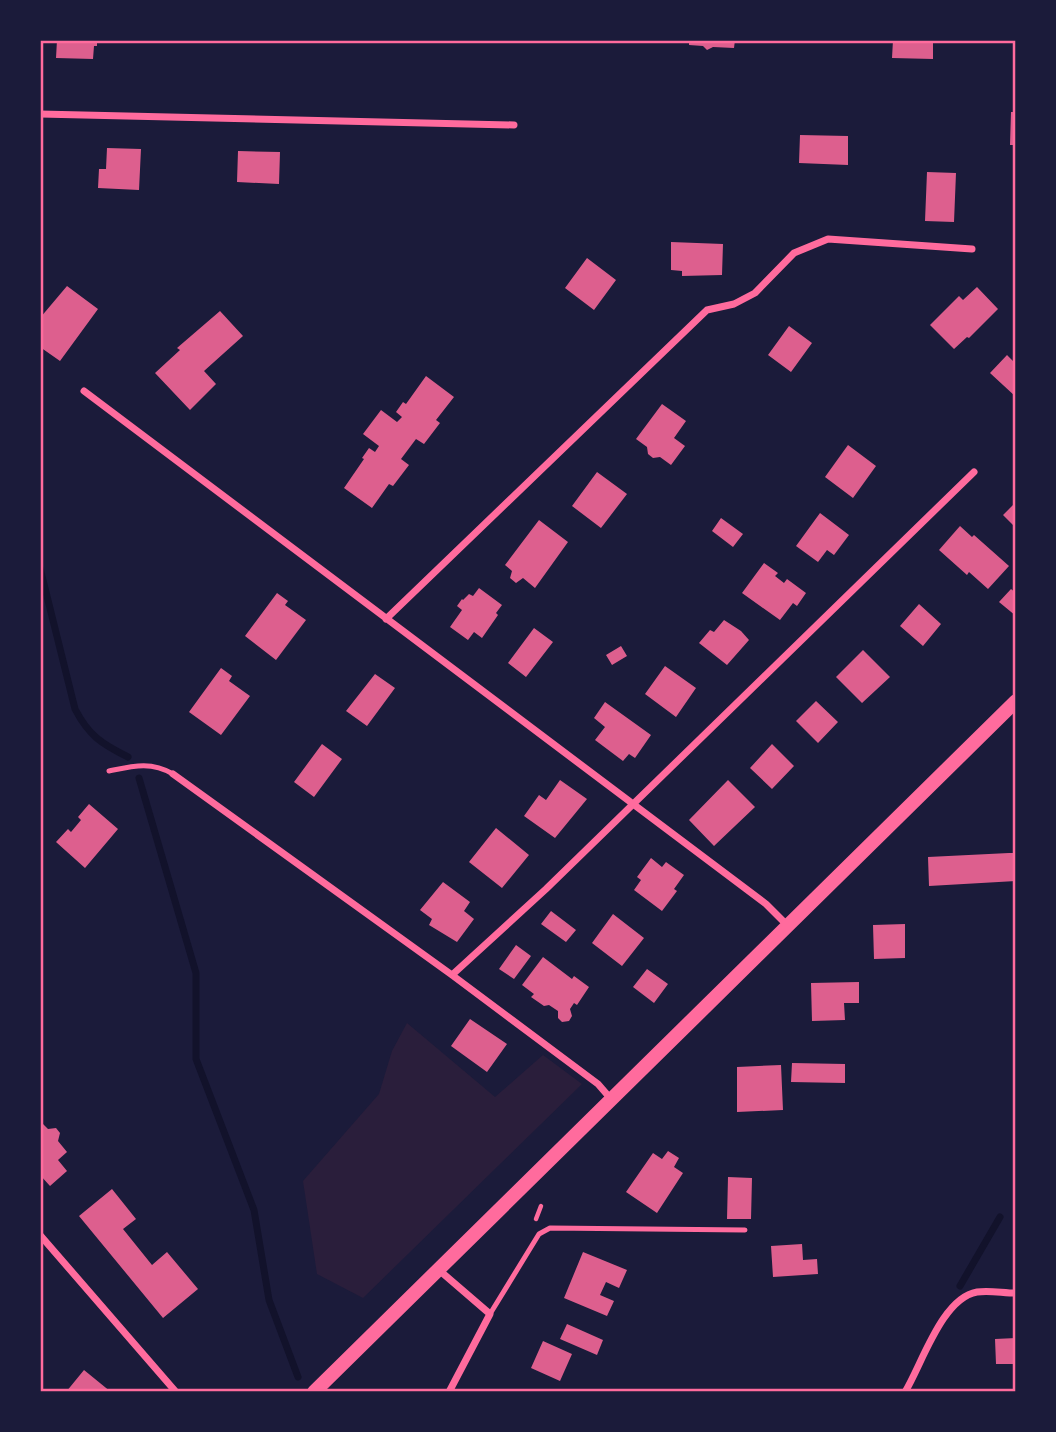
<svg xmlns="http://www.w3.org/2000/svg" width="1056" height="1432" font-family="'IBM Plex Sans',sans-serif">
  <style>
    .green { fill: #2a1e3b }
    .lines { fill: none; stroke-linecap: round; stroke-linejoin: round }
    .stream { stroke: #12122b; stroke-width: 7 }
    .building { fill: #dd5f8e }
    .path { stroke: #ff6b9d; stroke-width: 4.5 }
    .service { stroke: #ff6b9d; stroke-width: 5 }
    .minor { stroke: #ff6b9d; stroke-width: 7 }
    .secondary { stroke: #ff6b9d; stroke-width: 14 }
    .neatline { fill: none; stroke: #ff6b9d; stroke-width: 2.5 }
  </style>
  <rect width="100%" height="100%" fill="#1b1b3a"/>
  <!-- green -->
  <path class="green" d="M407,1023L495,1097L543,1055L582,1084L363,1298L317,1274L303,1181L379,1094L392,1051Z"/>
  <g class="lines">
    <!-- stream -->
    <path class="stream" d="M40,568L75,709C89,736 102,744 128,757
      M139,778L196,973V1059L254,1210L269,1300L298,1377
      M960,1286L1000,1217"/>
  </g>
  <!-- building -->
  <path class="building" d="M57,40H97V46H94L93,59L56,58Z
    M689,40H735L734,48L713,47L707,50L703,46L689,45Z
    M893,40H933V59L892,58Z
    M1011,112H1016V145H1010Z
    M800,135L848,136V165L799,163Z
    M107,148L141,149L139,190L98,188L99,169H106Z
    M238,151L280,152L279,184L237,182Z
    M927,172L956,173L954,222L925,221Z
    M671,242L723,244L722,275L682,276V271L671,270Z
    M587,258L616,280L594,310L565,288Z
    M67,286L98,309L60,361L40,347V318Z
    M977,287L998,309L969,338L967,337L954,349L930,325L959,296L963,300Z
    M220,311L243,336L204,371L216,384L190,410L155,373L180,350L177,348Z
    M789,326L812,343L791,372L768,355Z
    M1007,355L1016,364V397L990,373Z
    M426,376L454,397L436,420L440,423L424,444L416,439L401,459L409,465L393,486L389,484L372,508L344,488L364,459L362,458L369,448L375,452L379,446L363,434L381,410L397,422L402,417L396,412L403,402L406,404Z
    M662,404L686,421L674,438L685,446L671,465L660,457L653,458L648,454L647,447L636,439Z
    M848,445L876,466L853,498L825,477Z
    M597,472L627,494L601,528L572,506Z
    M1016,502V528L1003,515Z
    M820,513L849,535L834,555L827,550L818,562L796,546Z
    M721,518L743,534L733,547L712,531Z
    M539,520L568,542L535,588L523,578L516,583L510,578L512,571L505,565Z
    M960,526L972,537L974,535L1009,566L988,589L969,572L967,575L939,550Z
    M764,563L778,573L775,576L784,583L787,579L806,593L797,606L793,603L780,620L742,593Z
    M479,588L502,605L496,613L498,615L482,638L474,632L468,640L450,627L462,610L457,606L462,599L463,600L469,594L473,596Z
    M1011,589L1016,593V616L999,602Z
    M277,593L288,601L285,605L306,620L276,660L245,636Z
    M919,604L941,624L923,646L900,626Z
    M724,620L741,631L749,640L727,665L699,643L710,630L714,632Z
    M534,628L553,642L526,677L508,663Z
    M621,646L627,656L612,665L606,655Z
    M863,650L890,677L862,703L836,677Z
    M665,666L696,688L676,717L645,694Z
    M221,668L232,676L229,681L250,696L221,735L189,712Z
    M375,674L395,688L367,726L346,711Z
    M816,701L838,722L818,743L796,721Z
    M605,702L651,735L635,758L629,754L623,761L595,740L605,727L594,718Z
    M322,744L342,759L314,797L294,782Z
    M772,744L794,766L772,789L750,768Z
    M560,780L587,799L555,838L524,816L539,795L546,800Z
    M728,780L755,807L714,846L689,820Z
    M89,804L118,829L85,868L56,842L68,829L71,832L81,820L78,817Z
    M496,828L529,855L502,888L469,862Z
    M1009,853H1016V881L929,886L928,857Z
    M651,858L662,867L666,862L684,875L674,889L677,891L662,911L634,890L641,880L637,877Z
    M443,882L470,902L464,911L474,919L457,942L429,925L432,919L420,910Z
    M551,911L576,930L566,942L541,924Z
    M613,914L644,938L622,966L592,943Z
    M905,924V958L874,959L873,925Z
    M516,945L531,956L514,979L499,969Z
    M543,957L572,979L574,976L589,987L577,1005L574,1003L570,1009L572,1016L569,1021L562,1022L558,1018V1011L549,1005L544,1006L531,997L534,994L522,985Z
    M647,969L668,984L654,1003L633,987Z
    M859,982V1003H844L845,1020L812,1021L811,983Z
    M470,1019L507,1044L487,1072L451,1046Z
    M792,1063L845,1064V1083L791,1082Z
    M781,1065L783,1110L737,1112V1067Z
    M40,1121L48,1129L56,1128L60,1133L58,1141L67,1152L58,1160L67,1171L50,1186L40,1175Z
    M668,1151L679,1158L674,1167L683,1173L657,1213L626,1192L653,1153L662,1159Z
    M728,1177L752,1178L751,1219H727Z
    M112,1189L136,1219L123,1229L152,1265L167,1252L198,1289L163,1318L79,1216Z
    M802,1244L803,1260L817,1259L818,1274L773,1277L771,1246Z
    M583,1252L627,1270L619,1288L606,1282L600,1295L614,1301L607,1316L564,1298Z
    M567,1324L603,1340L597,1355L560,1339Z
    M1016,1338V1364H996L995,1339Z
    M543,1341L572,1354L560,1381L531,1368Z
    M84,1370L111,1392H66Z"/>
  <g class="lines">
    <!-- path -->
    <path class="path" d="M536,1219L541,1206"/>
    <!-- service -->
    <path class="service" d="M109,771C133,766 151,761 173,774
      M490,1314L539,1234L550,1228L745,1230"/>
    <!-- minor -->
    <path class="minor" d="M40,114L514,125
      M84,391L766,904L788,926
      M386,619L707,310L734,304L755,293L794,253L828,239L972,249
      M173,774L452,975L598,1084L611,1099
      M452,975L546,889L974,472
      M40,1235L176,1392
      M439,1270L490,1314L449,1392
      M905,1392C922,1364 942,1298 977,1292C989,1290 1003,1293 1016,1293"/>
    <!-- secondary -->
    <path class="secondary" d="M314,1392L1016,701"/>
  </g>
  <!-- border -->
  <rect width="1056" height="1432" fill="none" stroke="#1b1b3a" stroke-width="84"/>
  <rect x="42" y="42" width="972" height="1348" class="neatline"/>
</svg>
